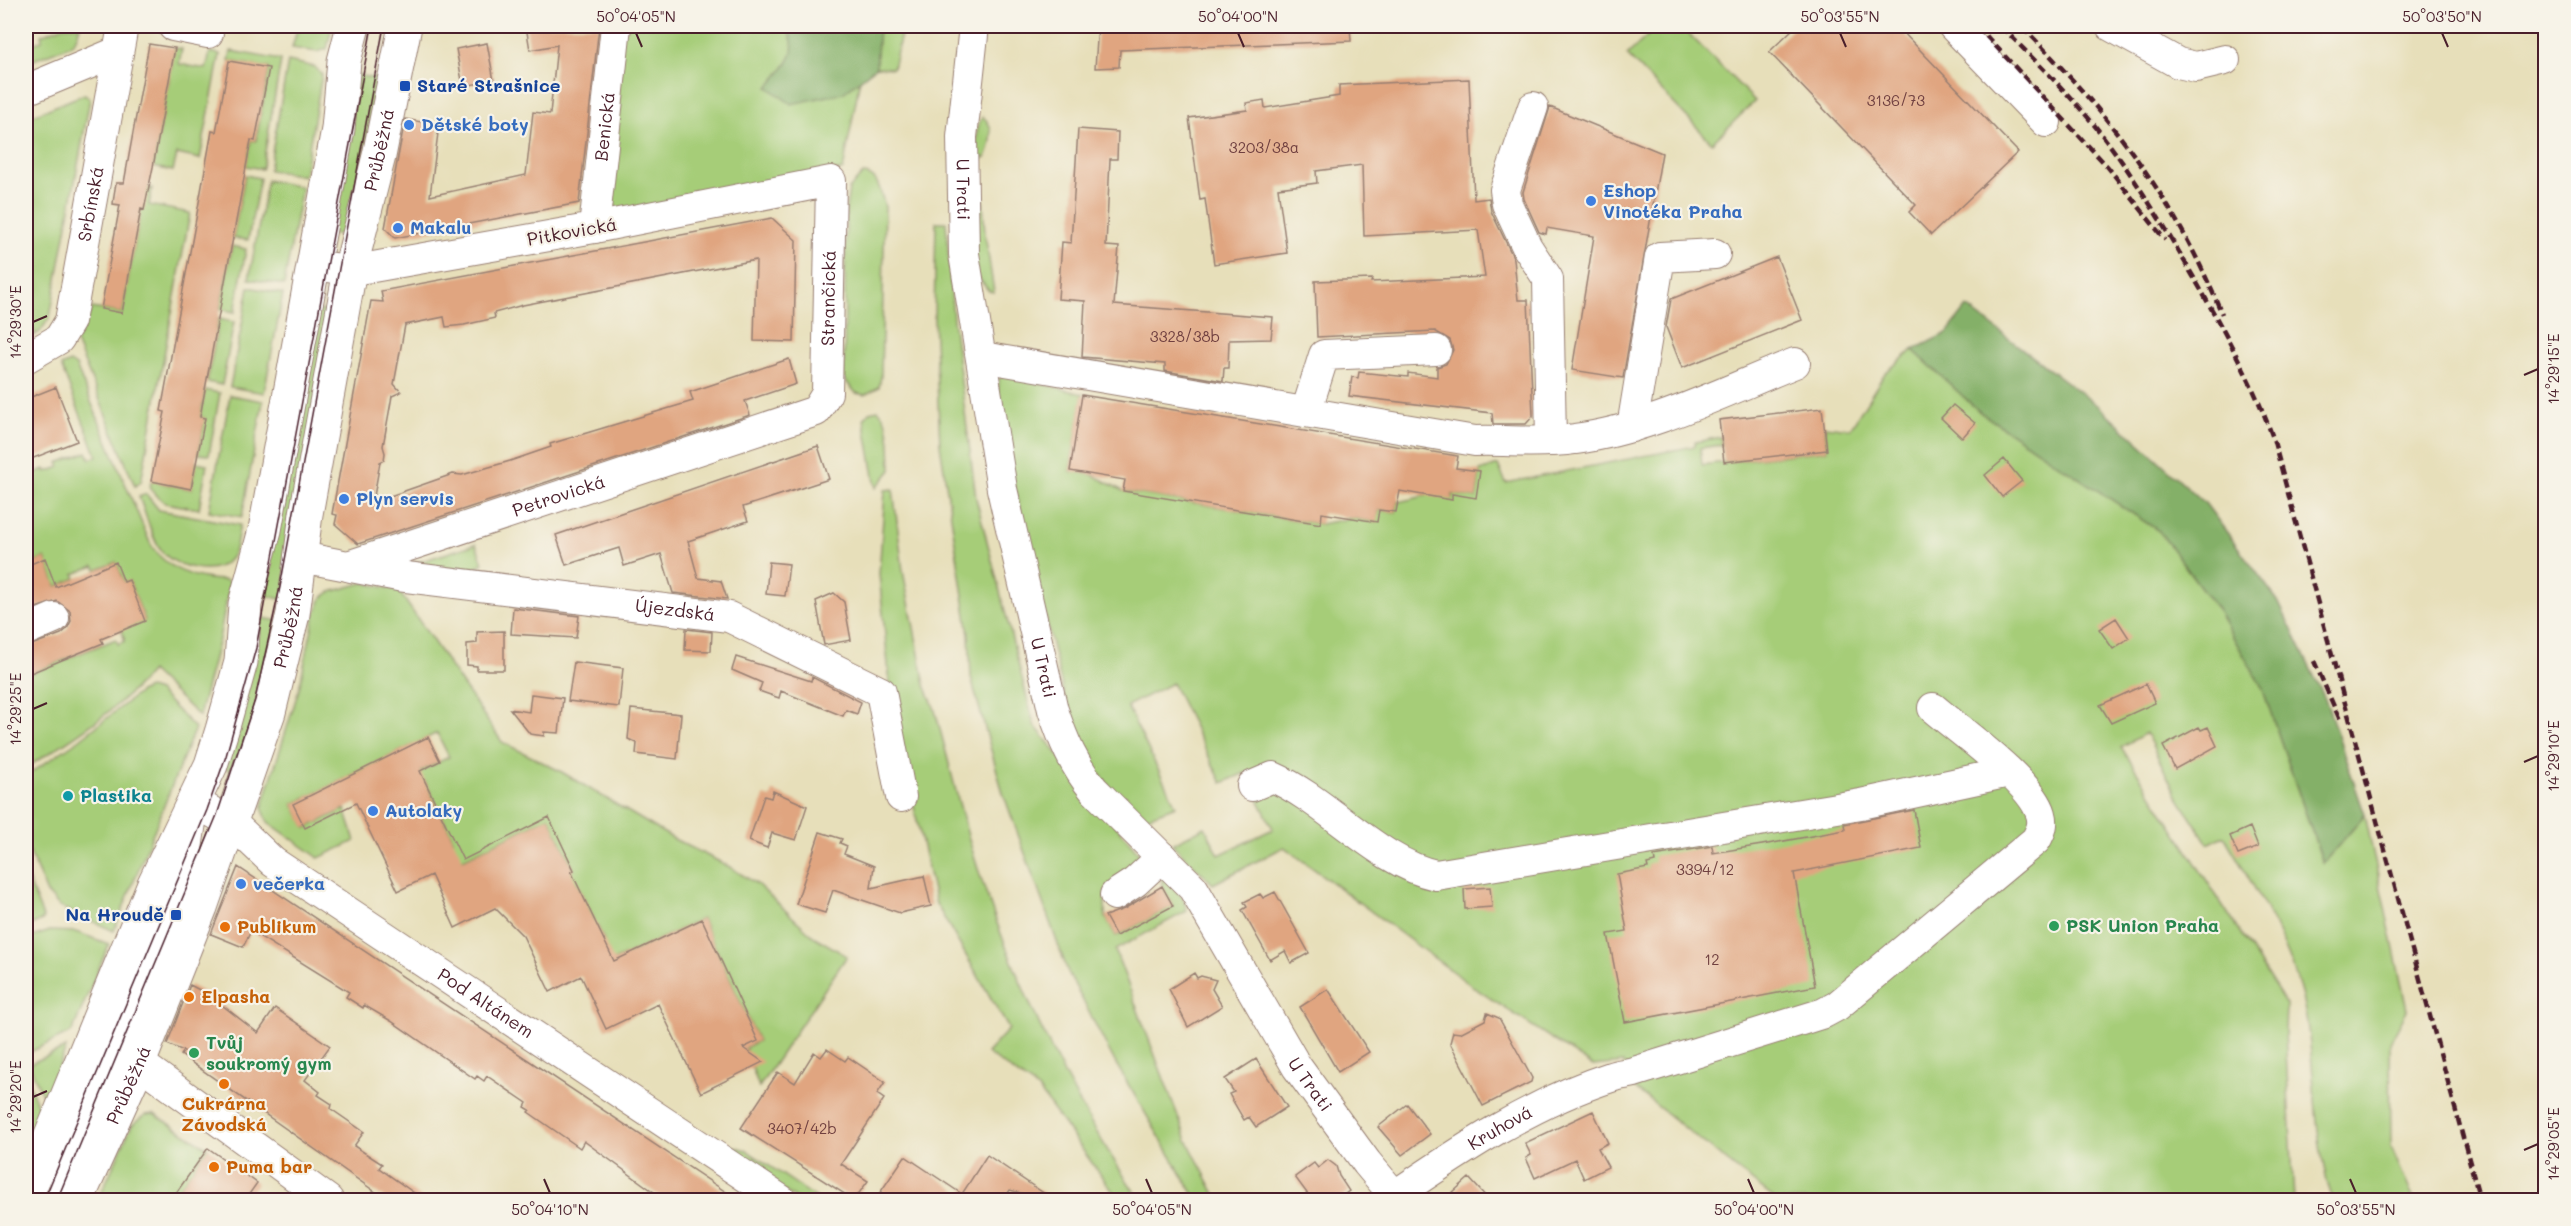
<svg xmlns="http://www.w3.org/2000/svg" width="2571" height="1226" font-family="Mali,sans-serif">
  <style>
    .green { fill: #a6cd78; stroke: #787652; stroke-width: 1.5 }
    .forest { fill: #84b068; stroke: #67684a; stroke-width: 1.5 }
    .building { fill: #e0a580 }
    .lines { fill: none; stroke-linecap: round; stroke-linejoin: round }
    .minor-casing { stroke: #987f72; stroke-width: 32 }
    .major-casing { stroke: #987f72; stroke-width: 35 }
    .minor { stroke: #fff; stroke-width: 30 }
    .major { stroke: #fff; stroke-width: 33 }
    .tram { stroke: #4a1f2b; stroke-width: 1.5 }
    .rail { stroke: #4a1f2b; stroke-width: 4.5; stroke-dasharray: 9 4.5; stroke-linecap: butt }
    .ticks { fill: none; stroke: #4a1f2b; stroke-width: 2 }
    .transit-dot { fill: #1a4fb4; stroke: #f7f3e8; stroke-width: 2 }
    .shop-dot { fill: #3f7fe0; stroke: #f7f3e8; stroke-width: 2 }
    .culture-dot { fill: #0f9aa8; stroke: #f7f3e8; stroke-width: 2 }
    .leisure-dot { fill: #2e9e5b; stroke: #f7f3e8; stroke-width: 2 }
    .food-dot { fill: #e8710a; stroke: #f7f3e8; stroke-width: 2 }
    .labels { text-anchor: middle; stroke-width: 4.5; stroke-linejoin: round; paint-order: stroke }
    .number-label { font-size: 15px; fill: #704040 }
    .transit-label { font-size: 18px; font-weight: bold; fill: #164399; stroke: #f7f3e8; text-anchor: start }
    .shop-label { font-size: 18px; font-weight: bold; fill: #366cbe; stroke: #f7f3e8; text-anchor: start }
    .street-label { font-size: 18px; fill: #4a1f2b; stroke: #f7f3e8 }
    .culture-label { font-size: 18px; font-weight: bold; fill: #0d838f; stroke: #f7f3e8; text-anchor: start }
    .leisure-label { font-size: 18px; font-weight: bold; fill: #27864d; stroke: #f7f3e8; text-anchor: start }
    .food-label { font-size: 18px; font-weight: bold; fill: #c56008; stroke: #f7f3e8; text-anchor: start }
    .neatline { fill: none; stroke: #4a1f2b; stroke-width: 2 }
    .ticks-label { font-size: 15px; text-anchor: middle; fill: #4a1f2b }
  </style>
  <rect width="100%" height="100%" fill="#f7f3e8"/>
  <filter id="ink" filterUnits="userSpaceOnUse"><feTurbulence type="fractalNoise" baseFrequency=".0167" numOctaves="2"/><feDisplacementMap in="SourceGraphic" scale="12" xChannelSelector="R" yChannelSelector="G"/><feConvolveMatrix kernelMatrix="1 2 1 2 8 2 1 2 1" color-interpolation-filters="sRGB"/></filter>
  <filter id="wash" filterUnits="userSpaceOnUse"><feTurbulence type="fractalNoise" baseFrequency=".008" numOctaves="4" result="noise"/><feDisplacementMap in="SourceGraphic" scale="24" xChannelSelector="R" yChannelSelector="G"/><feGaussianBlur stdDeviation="1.35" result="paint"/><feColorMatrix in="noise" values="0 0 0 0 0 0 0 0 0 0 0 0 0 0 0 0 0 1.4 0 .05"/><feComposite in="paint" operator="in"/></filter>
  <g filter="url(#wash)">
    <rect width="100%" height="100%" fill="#e7dfba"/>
    <!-- green -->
    <path class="green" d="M64,26H80L75,41L69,46L26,63V47L42,40L41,35Z
      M298,26H332L327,49L317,52L292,48Z
      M622,26H864L860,79L843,170L611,213Z
      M879,26H903L893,68L876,67Z
      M1658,26H1681L1755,101L1712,143L1627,55Z
      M175,48L182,49L179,64L206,69L210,52L220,54L200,159L177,154L173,171L153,167Z
      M231,51L281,60L262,169L246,166L251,140L256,141L269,68L229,61Z
      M288,61L315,67L322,75L304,176L269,170Z
      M357,75L378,79L350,236L327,233Z
      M85,94L90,99L50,317L40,332L28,339L35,334L26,310V200L31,197L26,183V118Z
      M983,117C995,126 992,144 986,157L981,159L976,155C977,143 975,125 983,117Z
      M863,174C879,174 881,194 885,207L881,377L879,387L865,395L856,393L844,379L846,208L849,189Z
      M245,175L260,178L248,240L233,238Z
      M267,180L302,187L284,285L249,279Z
      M973,185L982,188L985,234L994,292L989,291L976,275Z
      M148,187L152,188L149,205L190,213L141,482L135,486L76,342L92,308L122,313L141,209L143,210Z
      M936,222H946L953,319L976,498L1034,725L1141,856L1105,894V916L1116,936L1173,906L1162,886V874L1183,898L1187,911L1115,950L1187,1140L1218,1200H1197L1116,1064L1068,972L1003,793L971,678L969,635L940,444L934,319Z
      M232,246L246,249L235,312L220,309Z
      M249,287L283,294L264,393L230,387Z
      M313,309L336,313L284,600L260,594Z
      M219,319L234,322L222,385L207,382Z
      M1913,350L1981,413L2159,531L2217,609L2262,687L2323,863L2365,815L2407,1010L2390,1042L2391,1147L2414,1200H2333C2310,1135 2318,1064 2302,997C2288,939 2254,887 2224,836L2208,844L2176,794L2146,733L2121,747L2286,1004L2285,1033L2294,1200H1776L1632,1086L1623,1063L1593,1066L1476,989L1284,847L1213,884L1172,844L1205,827L1219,855L1273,829L1245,773L1222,783L1172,683L1127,706L1176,806L1147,817L1129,810L1076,745L997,413L999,378L1006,375L1083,394L1070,471L1093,475L1123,491L1321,524L1351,518L1376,522L1379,510L1396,512L1398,502L1429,495L1452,499V494L1476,498L1480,471L1498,465L1506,483L1695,446V442L1721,437L1722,445L1700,448L1702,465L1827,450L1825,426L1850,429L1885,373Z
      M70,362L76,366L150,543C165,570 197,580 226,580L230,583L219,639L199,716L151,671C118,711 69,740 26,768V675L116,639L118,644L125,641L121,630L145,620L129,581L124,582L116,562L97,570L94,566L74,574L76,578L56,587L45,558L26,566V476L45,469L46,472L60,467L58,463L87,452L90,459L97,456L61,366Z
      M205,390L220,393L209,455L198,454L205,418L200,417Z
      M230,395L263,401L242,517L209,511Z
      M878,410C892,421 890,453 891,470L876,488L864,419L869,412Z
      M196,462L207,464L199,509L165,503L150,489L151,481L191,489Z
      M893,489L903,571L925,685L934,707C950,764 962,822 981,878C1019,992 1072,1101 1140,1200H1119L1039,1090L987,1053L1009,1029L936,904L911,794L890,685L879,574L885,490Z
      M146,494L159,510L240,525C237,536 237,552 229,560C213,577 177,567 163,553C153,543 145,511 139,497Z
      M476,544L483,563L458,579L406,566Z
      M363,583L398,590L502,742L560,771L674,839L728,866L757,884L813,936L847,956L759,1087L745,1048L758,1041L702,919L601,967L604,940L576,882H549L574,870L549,817L449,866L453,839L425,781L399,782L449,757L437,733L293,804L306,828L345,809L355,841L319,858L268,822L262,808L299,689L315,614L322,598L330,592Z
      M256,617L280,621L241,773L216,766Z
      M149,688L158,691L195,728L114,931L60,907L47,893L26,844V776L79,740L140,692Z
      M26,875L44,919L26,927Z
      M50,931L76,932L109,944L72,1032L26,1054V939Z
      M66,1048L45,1101L29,1064Z
      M26,1077L40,1111L33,1134L26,1132Z
      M154,1114L208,1148L171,1200H98L132,1125L145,1115Z
      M732,1146L746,1150L818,1199L798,1200L728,1155Z"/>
    <!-- forest -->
    <path class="forest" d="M784,26H879L876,67L843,93L791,104L768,87C785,67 804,50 784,26Z
      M1967,307L2102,409L2205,503L2278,601L2326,701L2365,815L2323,863L2262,687L2217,609L2159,531L1981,413L1913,350L1947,333Z"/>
    <g id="blocks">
      <!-- building -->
      <path class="building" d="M526,26H599L579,203L395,238L385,228L405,119L439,125L430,196L526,175L533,112L550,114L557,45L530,50Z
        M1098,26H1350L1351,41L1120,50L1119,67L1095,68Z
        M1796,26H1897L2018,152L1931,235L1909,212L1916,205L1769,52Z
        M487,43L494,81L463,86L456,49Z
        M149,44L175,48L153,167L144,210L141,209L122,313L101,309L120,205L113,204L114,195L116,183H124Z
        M229,61L269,68L255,141L251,140L200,417L205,418L191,489L151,481L165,412L161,411L212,131L216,132Z
        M1469,79L1474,200L1489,198L1491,211L1514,259L1518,300H1528L1533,416L1526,424H1493L1492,413L1349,396L1352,377L1358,378L1359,372L1408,377V373L1437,377V367L1446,364L1453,350L1450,340L1435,331L1317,337L1315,281L1372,279L1371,282L1485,277L1478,230L1364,236L1362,165L1316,171L1317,183L1278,188L1287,253L1214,264L1205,199L1200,200L1189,118L1247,110L1246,103L1264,100L1265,108L1339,96V85Z
        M1550,107L1662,153L1623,378L1572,370L1594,236L1547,228L1546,234L1539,232L1524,199L1523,192Z
        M1078,129L1118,132L1117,159H1110L1106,246L1119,247L1114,305L1273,317L1271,339L1229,340L1228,368H1224L1223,381L1165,371V364L1082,357L1085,301L1058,299L1062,242L1071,243Z
        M772,218L796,240L794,342L754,341L756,260L523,305L494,313L495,318L464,325L446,327L444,317L405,325L394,384L401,392L392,396L383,446L385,453L384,460L380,462L373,502L453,474L462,475L510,461L551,447L550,444L693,401L690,392L789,359L796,384L745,401L750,415L358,544L335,524L337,515L332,514L371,301L383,302L381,291Z
        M1777,257L1802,320L1682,368L1666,327L1671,299Z
        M56,387L77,441L26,461V399Z
        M1082,395L1458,456L1456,468L1480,471L1476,498L1452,494V500L1400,491L1396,512L1379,510L1377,522L1322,513L1321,524L1123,491L1125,480L1070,471Z
        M1953,405L1975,423L1962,438L1941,418Z
        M1822,408L1827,450L1724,462L1719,420Z
        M818,446L829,479L743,507L748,521L688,541L698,578L721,581L727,599L673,593L661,554L624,566L619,548L566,565L556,535Z
        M2004,459L2022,481L2002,497L1985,475Z
        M45,558L56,587L116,562L124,582L129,580L145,621L101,639L103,643L26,675V647L61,634L67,629L71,621L70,611L57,601L26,611V566Z
        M769,562L789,564L785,596L766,594Z
        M834,593L844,602L851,640L824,645L816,601Z
        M513,608L579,616L576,638L511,634Z
        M2116,618L2129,638L2113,649L2099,629Z
        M686,629L712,632L711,651L685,650Z
        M504,631V670H477V666L467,665V644L477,643V632Z
        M736,657L811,681L812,677L861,702L857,714L846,710L843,716L781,691L779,698L759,691L762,683L732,670Z
        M574,662L623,668L619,707L568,701Z
        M2146,684L2155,703L2111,723L2100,705Z
        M531,694L563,698L559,733L544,732V736L530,734L510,709L529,712Z
        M631,709L681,714L677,759L636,754L637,743L628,739Z
        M2199,727L2201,730L2208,727L2217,746L2175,769L2163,746Z
        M428,737L440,761L420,771L463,860L549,817L574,870L571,871L614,961L702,919L758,1041L743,1048L763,1062L701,1093L658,1004L606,1029L581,976L550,992L523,936L495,908L455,928L431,875L398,891L356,803L305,828L293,804Z
        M773,791L807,806L796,840L772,833L767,848L749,841L764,796L771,798Z
        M1914,810L1921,848L1794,873L1815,986L1625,1022L1608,934L1627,931L1617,874L1648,868L1647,864L1655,862L1654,856L1712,846L1713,853L1762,845L1845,830L1844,824Z
        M2250,827L2258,847L2238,855L2230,836Z
        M820,832L842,839L840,843L847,846L844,854L874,866L871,888L924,876L931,906L900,913L833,890L825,913L796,904Z
        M238,867L336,932L738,1200H665L584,1141L580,1148L528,1112L530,1110L525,1107L527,1103L487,1076L484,1081L477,1076L475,1079L391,1021L364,1005L363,1008L346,997L349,992L251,931L243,947L211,934Z
        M1162,886L1173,906L1116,936L1105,916L1124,909Z
        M1490,887L1492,907L1465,909L1464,889Z
        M1275,892L1309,953L1291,963L1285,951L1270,960L1242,910L1247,907L1244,902L1260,894L1263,898Z
        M1194,973L1197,978L1201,976L1216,980L1212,989L1222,1006L1188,1027L1169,989Z
        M190,985L209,995L258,1033L275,1008L330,1046L305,1080L320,1092L318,1095L332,1104L331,1109L364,1132L354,1146L382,1164L379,1168L424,1200H387L181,1055L184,1051L167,1044Z
        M1328,989L1369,1052L1338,1072L1300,1007Z
        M1487,1013L1499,1018L1532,1078L1531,1082L1483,1106L1450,1043L1453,1032L1460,1033L1485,1020Z
        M827,1049L845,1061L848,1057L885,1082L877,1094L884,1099L841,1164L868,1181L854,1200L741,1128L778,1072L795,1083L814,1052L821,1057Z
        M1256,1059L1287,1107L1256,1127L1249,1117L1244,1120L1229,1094L1234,1092L1225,1079Z
        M1407,1104L1430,1134L1402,1155L1378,1127Z
        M1593,1111L1608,1143L1598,1148L1608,1167L1584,1179L1575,1159L1535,1178L1526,1158L1531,1155L1525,1143Z
        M208,1148L257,1183L245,1200H171Z
        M987,1155L1048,1196L1046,1200L1010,1190L1003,1200H875L905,1156L962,1194Z
        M1328,1160L1336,1166L1339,1176L1349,1191L1337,1200H1312L1295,1177L1314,1163L1318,1168Z
        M1469,1178L1489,1200H1444Z"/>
    </g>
  </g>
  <g filter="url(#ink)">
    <use href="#blocks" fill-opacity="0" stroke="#987f72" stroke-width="1.5"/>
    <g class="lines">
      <defs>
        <g id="minor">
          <path d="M173,26L208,33"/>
          <path id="s1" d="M974,26L962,137L964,254L1002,489L1053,710C1063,740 1074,766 1094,790L1193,888L1297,1067L1367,1163L1398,1200"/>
          <path d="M1953,26L2046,122"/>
          <path d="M2111,26L2178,63L2196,67L2225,60"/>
          <path d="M26,90L117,52"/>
          <path d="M1533,107L1505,190L1507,204L1527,247L1548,279L1551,441"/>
          <path id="s2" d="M594,228L616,26"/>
          <path d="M982,357L1475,441C1508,440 1542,444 1575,439C1648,430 1727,390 1795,363"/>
          <path id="s3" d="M26,358L59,339L70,321L123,26"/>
          <path d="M1306,412L1324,355L1436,350"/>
          <path d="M1632,427L1660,257L1715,254"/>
          <path id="s4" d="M301,557L348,566L816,411L827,393L831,181L594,228L373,267L350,270L312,265"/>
          <path id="s5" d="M351,567L398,576L729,617L881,692L901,797"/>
          <path d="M26,630L54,618"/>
          <path d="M1252,786L1273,777C1326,800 1380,864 1436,875L1861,804L2009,772"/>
          <path d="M1115,895L1135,882L1162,857"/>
          <path d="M139,1063L328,1200"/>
          <path id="s6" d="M1394,1196C1463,1149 1531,1103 1611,1077C1619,1074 1627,1074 1634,1072L1824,1013L1837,1006L2036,840C2041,831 2044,824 2041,814C2032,782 1960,731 1933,708"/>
          <path id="s7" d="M61,1200L74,1147L181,889L194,802L232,823L273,862L781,1200"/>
        </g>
        <g id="major">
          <path d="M26,1197L153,886L211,765L222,730L241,662L245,604L265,530L338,129L344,61L353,26"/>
          <path id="s8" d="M77,1200L139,1063L201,907L269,712L293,614L306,514L350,270L379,156L405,26"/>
        </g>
      </defs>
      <!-- minor casing -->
      <use href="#minor" class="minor-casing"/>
      <!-- major casing -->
      <use href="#major" class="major-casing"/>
      <!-- minor -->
      <use href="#minor" class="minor"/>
      <!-- major -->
      <use href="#major" class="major"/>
      <!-- tram -->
      <path class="tram" d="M44,1200L207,810L226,756L256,648L372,26
        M57,1200L217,815L255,700L280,587L384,26"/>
      <!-- rail -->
      <path class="rail" d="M1977,26L2107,166L2165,240
        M2001,26C2037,63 2075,99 2106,140C2142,188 2171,238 2201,290C2228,339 2254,385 2273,438L2480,1200
        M2022,26C2112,119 2172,193 2222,314
        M2314,661L2340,720"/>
    </g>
  </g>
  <!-- ticks -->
  <path class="ticks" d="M636,33L642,47M1238,33L1244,47M1840,33L1846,47M2442,33L2448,47M33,322L47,316M2524,375L2538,369M33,709L47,703M2524,762L2538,756M33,1097L47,1091M2524,1150L2538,1144M544,1179L550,1193M1146,1179L1152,1193M1748,1179L1754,1193M2350,1179L2356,1193"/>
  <!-- markers -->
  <g class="transit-dot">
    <rect x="399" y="80" width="12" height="12" rx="3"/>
    <rect x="170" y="909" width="12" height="12" rx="3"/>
  </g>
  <g class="shop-dot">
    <circle cx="409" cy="125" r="6"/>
    <circle cx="1591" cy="201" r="6"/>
    <circle cx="398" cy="228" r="6"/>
    <circle cx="344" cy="499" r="6"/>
    <circle cx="373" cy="811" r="6"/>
    <circle cx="241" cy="884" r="6"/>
  </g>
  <circle class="culture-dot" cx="68" cy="796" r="6"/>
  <g class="leisure-dot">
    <circle cx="2054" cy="926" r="6"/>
    <circle cx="194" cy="1053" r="6"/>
  </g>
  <g class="food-dot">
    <circle cx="225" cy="927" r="6"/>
    <circle cx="189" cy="997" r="6"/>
    <circle cx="224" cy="1084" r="6"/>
    <circle cx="214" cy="1167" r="6"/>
  </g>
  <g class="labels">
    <!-- number labels -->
    <g class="number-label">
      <text x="1896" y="106">3136/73</text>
      <text x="1264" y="153">3203/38a</text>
      <text x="1185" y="342">3328/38b</text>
      <text x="1705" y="875">3394/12</text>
      <text x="1712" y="965">12</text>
      <text x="802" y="1134">3407/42b</text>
    </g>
    <!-- transit labels -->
    <g class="transit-label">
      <text x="417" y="92">Staré Strašnice</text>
      <text x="164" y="921" text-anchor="end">Na Hroudě</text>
    </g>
    <!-- shop labels -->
    <g class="shop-label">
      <text x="421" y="131">Dětské boty</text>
      <text x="1603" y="197">Eshop<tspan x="1603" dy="21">Vinotéka Praha</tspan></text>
      <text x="410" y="234">Makalu</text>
      <text x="356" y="505">Plyn servis</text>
      <text x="385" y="817">Autolaky</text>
      <text x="253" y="890">večerka</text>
    </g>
    <!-- street labels -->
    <g class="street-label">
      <text dy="6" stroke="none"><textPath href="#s2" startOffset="102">Benická</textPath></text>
      <text dy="6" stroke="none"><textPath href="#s8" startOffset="1098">Průběžná</textPath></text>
      <text dy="6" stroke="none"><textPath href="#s1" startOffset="164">U Trati</textPath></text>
      <text dy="6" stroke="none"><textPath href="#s3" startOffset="178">Srbínská</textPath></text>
      <text transform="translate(572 232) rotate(-10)" y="6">Pitkovická</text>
      <text dy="6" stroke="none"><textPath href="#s4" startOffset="657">Strančická</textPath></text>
      <text dy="6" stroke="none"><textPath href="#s4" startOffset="270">Petrovická</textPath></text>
      <text dy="6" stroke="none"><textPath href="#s5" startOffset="327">Újezdská</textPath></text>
      <text dy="6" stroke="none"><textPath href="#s8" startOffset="612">Průběžná</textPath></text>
      <text dy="6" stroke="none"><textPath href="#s1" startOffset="650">U Trati</textPath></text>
      <text dy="6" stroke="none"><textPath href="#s7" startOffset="777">Pod Altánem</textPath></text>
      <text dy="6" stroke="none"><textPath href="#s8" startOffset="126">Průběžná</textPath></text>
      <text dy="6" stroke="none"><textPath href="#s1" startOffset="1152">U Trati</textPath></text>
      <text dy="6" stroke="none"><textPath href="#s6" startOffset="126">Kruhová</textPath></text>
    </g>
    <!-- culture labels -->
    <g class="culture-label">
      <text x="80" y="802">Plastika</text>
    </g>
    <!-- leisure labels -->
    <g class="leisure-label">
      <text x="2066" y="932">PSK Union Praha</text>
      <text x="206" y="1049">Tvůj<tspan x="206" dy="21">soukromý gym</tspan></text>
    </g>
    <!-- food labels -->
    <g class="food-label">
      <text x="237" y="933">Publikum</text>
      <text x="201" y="1003">Elpasha</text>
      <text x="224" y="1110" text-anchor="middle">Cukrárna<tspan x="224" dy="21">Závodská</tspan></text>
      <text x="226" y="1173">Puma bar</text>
    </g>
  </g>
  <!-- margin -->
  <rect width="2571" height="1226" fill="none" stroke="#f7f3e8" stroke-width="66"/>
  <rect x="33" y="33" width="2505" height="1160" class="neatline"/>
  <g class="ticks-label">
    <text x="636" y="22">50°04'05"N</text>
    <text x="1238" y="22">50°04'00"N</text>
    <text x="1840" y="22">50°03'55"N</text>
    <text x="2442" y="22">50°03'50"N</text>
    <text transform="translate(16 322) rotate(-90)" y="5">14°29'30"E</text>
    <text transform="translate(2554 369) rotate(-90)" y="5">14°29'15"E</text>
    <text transform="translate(16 709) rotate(-90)" y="5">14°29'25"E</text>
    <text transform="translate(2554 756) rotate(-90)" y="5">14°29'10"E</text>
    <text transform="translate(16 1097) rotate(-90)" y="5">14°29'20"E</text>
    <text transform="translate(2554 1144) rotate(-90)" y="5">14°29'05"E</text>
    <text x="550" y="1215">50°04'10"N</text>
    <text x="1152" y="1215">50°04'05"N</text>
    <text x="1754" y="1215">50°04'00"N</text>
    <text x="2356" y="1215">50°03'55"N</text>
  </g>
</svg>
